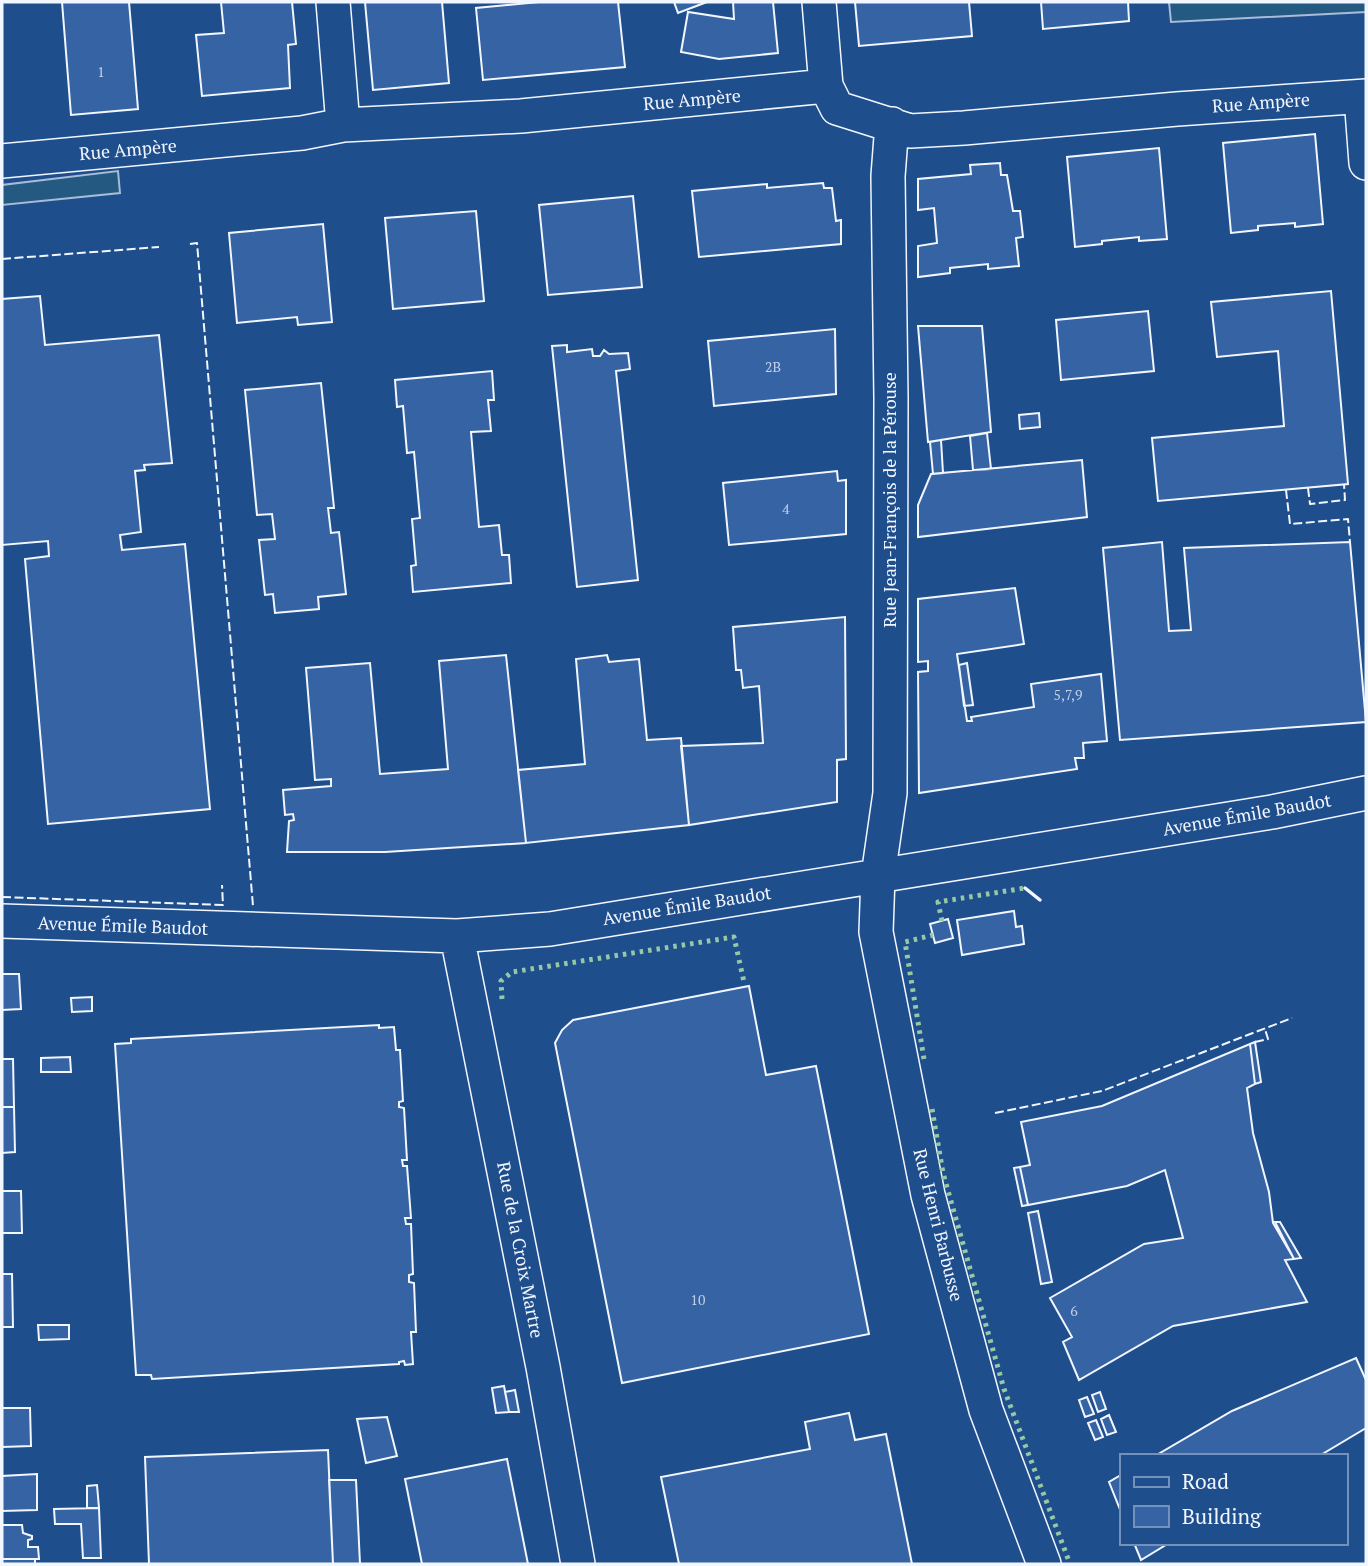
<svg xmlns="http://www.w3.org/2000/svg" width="1368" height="1566" font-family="'PT Serif',serif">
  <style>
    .green { fill: #245a82; stroke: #a8bbd7; stroke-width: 2 }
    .building { fill: #3563a3; stroke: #f2f6ff; stroke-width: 2 }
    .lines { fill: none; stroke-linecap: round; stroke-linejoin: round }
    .minor-casing { stroke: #f2f6ff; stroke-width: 36 }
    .minor { stroke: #1f4e8c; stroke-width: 33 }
    .hedge { stroke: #97c8a6; stroke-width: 5; stroke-dasharray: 3.5 5; stroke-linecap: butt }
    .fence { stroke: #f2f6ff; stroke-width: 2; stroke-dasharray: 9 3.5; stroke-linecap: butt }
    .wall { stroke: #f2f6ff; stroke-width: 3.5 }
    .labels { text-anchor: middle; stroke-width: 5; stroke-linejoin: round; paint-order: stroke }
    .number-label { font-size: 14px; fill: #c3d1e8 }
    .street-label { font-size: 18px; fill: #f2f6ff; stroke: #1f4e8c }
  </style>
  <rect width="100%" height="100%" fill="#1f4e8c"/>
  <!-- green -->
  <path class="green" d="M1169,2H1366V12L1171,22Z
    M118,171L120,193L2,205V185Z"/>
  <!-- building -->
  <path class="building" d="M62,2H129L138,109L71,115Z
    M221,2H292L296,44L288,45L290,88L202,96L196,35L224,33Z
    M365,2H442L449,83L373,90Z
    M539,2H618L625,67L483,80L476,8Z
    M674,2H707L678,13Z
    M733,2H773L778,53L719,59L681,52L688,12L734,19Z
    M855,2H969L972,36L859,46Z
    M1041,2H1128L1129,21L1043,29Z
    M1315,134L1323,224L1295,227V223L1258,226V230L1231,233L1223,143Z
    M1159,148L1167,239L1139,241V237L1102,241V244L1075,247L1067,157Z
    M1000,163L1001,175H1007L1013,211H1020L1023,237L1016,238L1019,266L988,269V264L950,268V273L918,277V246L937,243L934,208L918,210V179L971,174L970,165Z
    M823,183L824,188H832L836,221L841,220V244L699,257L692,191L767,184V188Z
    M633,196L642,287L548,295L539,205Z
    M476,211L484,301L393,309L385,218Z
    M323,224L332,322L298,325L297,317L237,323L229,233Z
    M1331,291L1348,484L1158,501L1152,438L1284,426L1278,351L1217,357L1211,302Z
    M40,296L45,345L159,335L172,463L144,465L145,470L135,471L141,532L120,535L122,550L185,544L210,809L48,824L25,559L49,556L48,541L2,545V299Z
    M1148,311L1154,371L1061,380L1056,320Z
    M918,326H982L991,432L928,442Z
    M835,329L836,394L714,406L708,341Z
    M567,345V352L592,349L593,356H600L604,350L609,354L628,353L630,369L616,371L638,580L577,587L552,346Z
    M492,371L494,400H488L491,431L471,432L479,527L499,525L502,555H509L511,583L413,592L411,566L416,565L412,519L420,518L414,452L407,453L403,406L397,407L395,380Z
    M321,383L334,508H328L331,533L339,532L346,594L318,597L319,609L275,613L273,594L265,595L259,540L275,539L272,514L257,515L245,390Z
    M1039,413L1040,427L1020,429L1019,415Z
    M987,433L991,469L973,470L970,436Z
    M941,440L943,473L933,474L930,442Z
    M1082,460L1087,517L918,537V505L931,474Z
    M837,471L838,481L846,480V534L729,545L723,483Z
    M1162,542L1169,631L1191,630L1184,548L1350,542L1366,722L1120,740L1103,548Z
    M1015,588L1024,644L957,654L967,721H972L971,717L1034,707L1031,684L1101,674L1107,741L1083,743L1084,758H1075L1077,769L919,793L918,672L928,671V661L918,662V599Z
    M845,617L846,759L837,760V802L689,825L681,746L763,743L759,686L743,688L741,670H736L733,627Z
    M506,655L526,843L385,852H287L289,821L294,820L293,814L285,815L283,790L331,786V779L315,780L306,668L370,663L380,774L448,769L439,661Z
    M607,655L609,662L639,659L647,740L681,738L689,825L526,843L518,770L585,764L576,659Z
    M967,663L973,705L964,706L959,665Z
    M1014,911L1016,927L1022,926L1024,944L962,955L957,920Z
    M948,919L953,938L935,943L930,924Z
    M2,974H19L21,1009L2,1010Z
    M749,986L766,1075L816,1066L869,1334L622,1383L555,1043L562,1030L573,1020Z
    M92,997V1011L72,1012L71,998Z
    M379,1025V1028L394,1027L396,1050H400L403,1101L399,1102V1107L404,1108L407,1160H402L403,1166H407L411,1218H405L406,1224H411L413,1274L409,1275V1282L414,1283L416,1332H411L413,1364L405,1365L404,1361L399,1362V1364L152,1379L151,1375H136L115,1044L131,1043V1039Z
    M1255,1042L1261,1082L1255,1084L1250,1044Z
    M1250,1044L1255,1084L1247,1088L1253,1133L1269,1192L1273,1223L1294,1259L1285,1260L1307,1302L1173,1326L1079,1380L1063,1342L1072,1337L1050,1298L1144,1244L1183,1238L1165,1170L1127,1186L1028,1205L1020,1167L1030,1165L1021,1122L1102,1106Z
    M70,1057L71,1072H41V1058Z
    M2,1059H13L14,1107H2Z
    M2,1107H14L15,1152L2,1153Z
    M1020,1167L1028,1205L1022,1206L1014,1168Z
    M2,1191H21L22,1233H2Z
    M1038,1211L1052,1282L1041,1284L1028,1213Z
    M1275,1222H1280L1301,1258L1294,1259Z
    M2,1274H12L13,1327H2Z
    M38,1325H69V1339L39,1340Z
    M1356,1358L1366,1380V1428L1319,1456H1155L1232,1411Z
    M504,1386L509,1412L496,1413L492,1388Z
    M515,1390L519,1412H509L505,1392Z
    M1100,1392L1106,1409L1098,1412L1092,1395Z
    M1087,1397L1094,1414L1085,1417L1079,1400Z
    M2,1408H30L31,1446L2,1447Z
    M849,1413L855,1440L886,1434L912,1564H679L661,1477L810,1449L805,1422Z
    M1109,1415L1116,1432L1107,1435L1101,1419Z
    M387,1417L397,1456L366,1463L357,1419Z
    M1096,1420L1103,1437L1095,1440L1088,1423Z
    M328,1450L333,1564H149L145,1457Z
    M507,1459L528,1564H422L405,1479Z
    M37,1474V1510L2,1511V1476Z
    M1121,1475V1512L1109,1482Z
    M329,1480H356L360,1564H333Z
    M97,1485L99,1508H87V1486Z
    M99,1508L101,1558H83L81,1524H55L54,1509Z
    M2,1525H22L23,1533L32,1536V1539L28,1540V1547H38L39,1559H2Z
    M1134,1543H1169L1141,1560Z
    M2,1559H35V1564H2Z"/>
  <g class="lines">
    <defs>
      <path id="minor" d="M333,2L343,125
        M819,2L826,86L837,108L910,131L964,128L1177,109L1366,96
        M1361,97L1366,163
        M892,124L888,176L891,398L890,793L878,876L876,932L928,1195L986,1410L1044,1564
        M2,161L302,133L343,125L521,116L826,86
        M2,921L457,936L550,929L1272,812L1366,793
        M457,936L543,1367L578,1564"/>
    </defs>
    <!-- minor casing -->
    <use href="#minor" class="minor-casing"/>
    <!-- minor -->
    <use href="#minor" class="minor"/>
    <!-- hedge -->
    <path class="hedge" d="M942,921L938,902L1025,888
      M502,999L501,981L512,972L734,937L744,982
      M924,1059L905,942L933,935
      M932,1109L943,1173L1004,1389L1070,1564"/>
    <!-- fence -->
    <path class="fence" d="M190,244L197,243L253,906
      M2,259L159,247
      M1308,488L1310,504L1345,500L1344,484
      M1286,490L1290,524L1348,519L1350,542
      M2,897L223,905L222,885
      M1255,1042L1268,1039L1265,1029
      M995,1113L1102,1091L1292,1018"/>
    <!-- wall -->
    <path class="wall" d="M1025,888L1040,900"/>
  </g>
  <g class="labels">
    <!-- number labels -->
    <g class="number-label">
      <text x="101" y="77">1</text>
      <text x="773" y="372">2B</text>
      <text x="786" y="514">4</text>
      <text x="1068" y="700">5,7,9</text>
      <text x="698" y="1305">10</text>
      <text x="1074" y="1316">6</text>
    </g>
    <!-- street labels -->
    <g class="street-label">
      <text transform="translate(692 100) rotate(-5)" y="6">Rue Ampère</text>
      <text transform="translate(1261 103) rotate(-4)" y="6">Rue Ampère</text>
      <text transform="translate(128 150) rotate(-5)" y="6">Rue Ampère</text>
      <text transform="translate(890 500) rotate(-90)" y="6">Rue Jean-François de la Pérouse</text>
      <text transform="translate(1247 815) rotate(-10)" y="6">Avenue Émile Baudot</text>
      <text transform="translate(687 906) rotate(-9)" y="6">Avenue Émile Baudot</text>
      <text transform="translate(123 926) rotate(2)" y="6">Avenue Émile Baudot</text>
      <text transform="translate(938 1225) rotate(76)" y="6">Rue Henri Barbusse</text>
      <text transform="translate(520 1250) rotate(79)" y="6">Rue de la Croix Martre</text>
    </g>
  </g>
  <!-- border -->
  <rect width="1368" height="1566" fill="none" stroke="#f2f6ff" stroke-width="7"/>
  <!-- legend -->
  <rect x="1120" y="1454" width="228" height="91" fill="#1f4e8c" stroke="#7391ba" stroke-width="2"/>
  <rect x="1134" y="1477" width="35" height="10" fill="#1f4e8c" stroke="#7391ba" stroke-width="2"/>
  <text x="1182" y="1489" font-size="21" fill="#f2f6ff">Road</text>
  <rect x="1134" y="1506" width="35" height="21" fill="#3563a3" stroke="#7391ba" stroke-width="2"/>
  <text x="1182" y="1524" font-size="21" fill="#f2f6ff">Building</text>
</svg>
